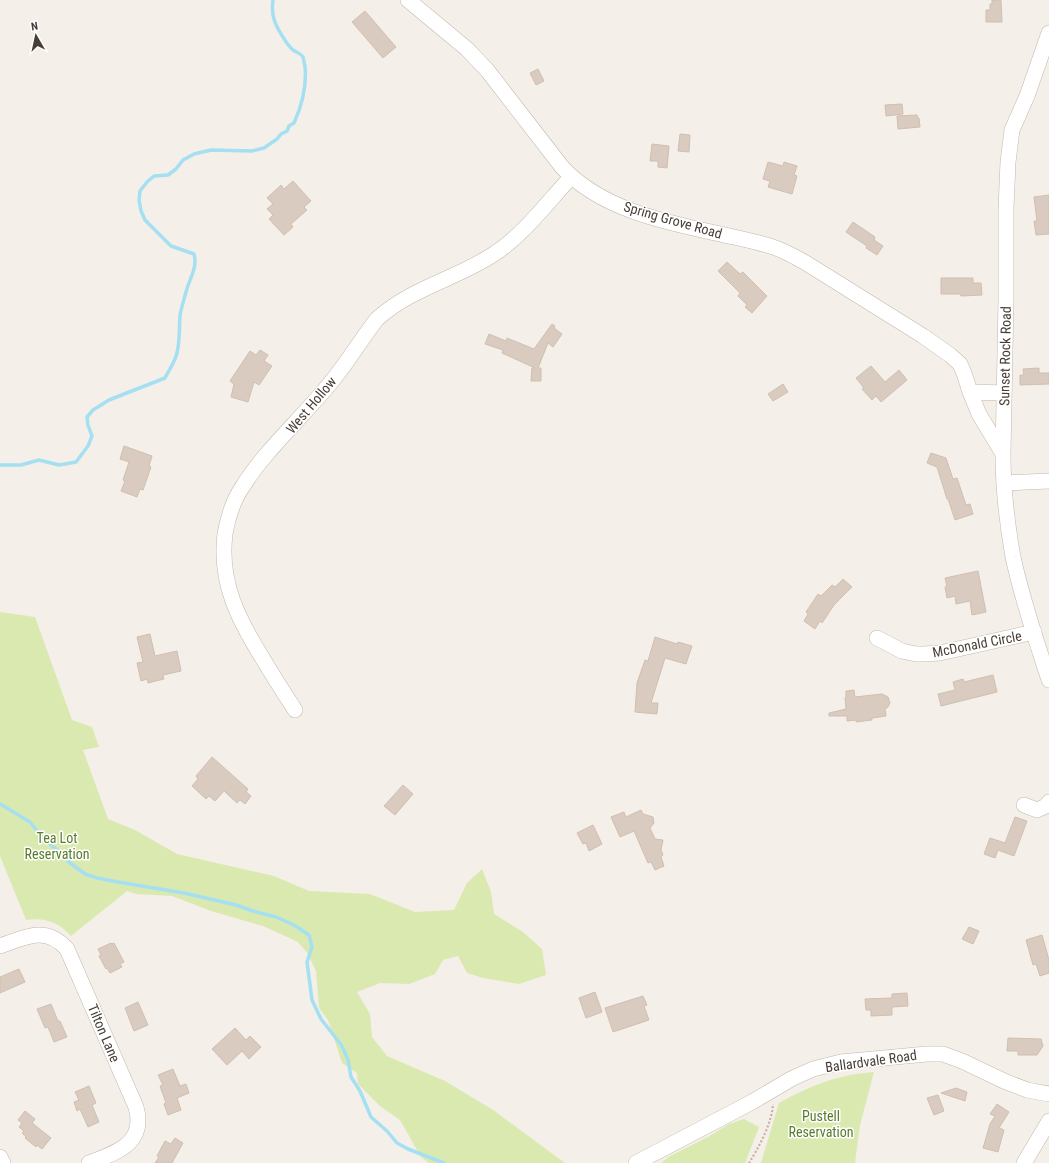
<svg xmlns="http://www.w3.org/2000/svg" width="1049" height="1163" font-family="'Roboto Condensed',sans-serif">
  <style>
    .green { fill: #dae9b0 }
    .lines { fill: none; stroke-linecap: round; stroke-linejoin: round }
    .stream { stroke: #a4e0f2; stroke-width: 3.5 }
    .building { fill: #d9cbc0; stroke: #d1bfb0 }
    .minor-casing { stroke: #c3b8ad; stroke-width: 16 }
    .path { stroke: #c2ae9b; stroke-width: 2; stroke-dasharray: 2 2; stroke-linecap: butt }
    .minor { stroke: #fff; stroke-width: 15 }
    .labels { text-anchor: middle; stroke-width: 3; stroke-linejoin: round; paint-order: stroke }
    .street-label { font-size: 14px; fill: #483e37; stroke: #fff }
    .park-label { font-size: 14px; fill: #577c28; stroke: #fff }
  </style>
  <rect width="100%" height="100%" fill="#f4efe8"/>
  <!-- green -->
  <path class="green" d="M0,612L35,617L72,720L92,727L99,747L83,750L108,819L135,830L177,854L274,876L309,891L370,894L415,912L454,910L467,883L482,869L491,892L494,914L523,932L542,949L546,975L519,984L483,978L467,973L458,956L443,960L435,974L409,984L380,983L357,992L370,1014L372,1037L387,1056L445,1081L493,1110L565,1163H429L421,1157L400,1120L380,1106L358,1084L357,1073L342,1063L328,1020L319,1008L316,971L308,954L298,942L263,926L211,911L172,896L136,894L127,891L71,936C59,922 44,917 26,920L0,856Z
    M874,1072L860,1125L855,1163H761L779,1103C812,1085 836,1075 874,1072Z
    M744,1119L759,1127L745,1163H661L670,1156L708,1137L729,1124Z"/>
  <g class="lines">
    <!-- stream -->
    <path class="stream" d="M0,465H21L39,460L59,465L76,462L88,446L92,436L88,425L87,417L93,410L109,400L165,378C169,370 175,362 177,353C180,341 179,329 180,316C181,308 184,300 186,292C189,279 198,268 194,254L171,246L145,220L141,211L139,200L140,191L147,182L154,176L168,175L176,169L183,160L194,154L211,150L252,151L264,148L277,139L281,134L287,131L289,126L294,123C302,105 307,86 305,66C304,64 304,60 303,57C301,53 297,53 293,50C287,45 276,27 274,19C272,12 272,6 273,0
      M0,804L30,822L43,838L57,850L70,863L85,874L97,878L118,882L184,893L236,905L253,911L276,917L294,925L309,935L312,947L307,962L312,1000L321,1019L342,1046L348,1060L351,1077L360,1091L371,1117L387,1131L397,1143L408,1149L444,1163"/>
  </g>
  <!-- building -->
  <path class="building" d="M992,0H1001L1002,22H986V10H990V4H992Z
    M365,11L396,47L383,58L352,22Z
    M538,69L544,81L536,85L530,73Z
    M902,104L903,114L886,116L885,105Z
    M917,115L918,118H919L920,127L898,129L897,116Z
    M680,134L690,135L689,152L678,151Z
    M652,144L669,146L667,168L658,167V161H650Z
    M768,162L783,166L784,162L797,166L794,175L797,176L792,194L768,187L770,181L763,179Z
    M293,181L311,201L304,207L307,210L291,224L293,227L284,235L269,219L273,215L267,209L273,204L267,198L281,185L284,189Z
    M1049,195V234L1036,235L1034,221H1037L1034,197Z
    M853,222L875,237L874,240L883,246L877,255L866,248L867,246L846,232Z
    M727,262L740,274L743,272L767,296L752,313L745,307L747,305L738,296L740,293L718,271Z
    M941,278H973V283H981L982,295L961,296L960,294H941Z
    M552,324L555,326L554,328L562,334L553,347L548,343L538,368H541V381H531L532,368H535L502,353L503,350L485,344L489,334L506,341L507,338L534,349Z
    M260,350L268,355L264,361L272,366L259,385L254,382L248,402L231,397L234,384L230,381L250,351L256,355Z
    M871,366L885,382L899,370L907,380L881,402L876,396L872,400L862,389L864,388L856,378Z
    M1039,368V373H1049V384L1020,385V375H1024L1023,369Z
    M783,384L788,392L773,401L768,394Z
    M124,446L152,456L149,466L151,467L143,490L140,489L137,497L121,491L125,481L123,480L129,462L120,459Z
    M931,453L946,458L953,479L957,478L966,505L970,504L973,514L955,520L948,499H947L937,467L927,463Z
    M978,571L986,612L972,615L970,601L956,604L955,596L947,598L945,587L947,586L945,578Z
    M843,579L852,587L834,605L822,623L820,621L815,629L804,621L808,614L806,612L818,594L821,596L832,585L835,587Z
    M150,634L155,656L177,651L181,671L163,675L164,679L148,683L147,679L141,681L137,663L143,662L137,637Z
    M655,637L677,644L678,642L692,646L686,664L665,658L651,703H658L657,714L635,712L637,683L645,660L648,661Z
    M993,675L997,692L941,706L938,694L955,690L953,682L963,679L964,682Z
    M854,690L855,697L882,694L888,697L890,703L888,707L885,709L886,716L872,718V720L856,722V720L847,721V716H829V713L846,709L845,698L846,697V691Z
    M212,757L248,789L246,792L251,796L245,804L240,800L237,803L224,791L215,801L209,796L206,799L192,786L198,779L196,776Z
    M403,785L413,794L395,815L384,806Z
    M641,810L643,814L653,817L654,823L650,828L655,839L663,840L661,850L663,855L661,857L664,866L655,870L651,862L648,863L634,831L620,837L611,817L624,812L626,817Z
    M1015,817L1027,821L1014,856L998,850L995,858L984,854L990,838L1005,843Z
    M593,825L602,844L589,851L586,843L583,844L577,833Z
    M969,927L979,931L973,944L962,939Z
    M1042,935L1049,960V973L1040,976L1036,964L1033,965L1026,940Z
    M111,943L112,944L114,943L124,962L120,964L122,967L110,973L107,968L106,969L99,956L101,955L98,949Z
    M19,969L25,982L0,993V977Z
    M595,992L602,1012L586,1018L579,998Z
    M907,993L908,1006L892,1007V1015L871,1016V1010H866L865,999L892,998V994Z
    M643,996L647,1005L644,1006L649,1020L613,1032L605,1008Z
    M138,1002L148,1025L134,1031L125,1008Z
    M51,1004L58,1021H60L67,1037L54,1042L48,1027L45,1028L37,1009Z
    M235,1028L246,1040L250,1036L261,1047L249,1059L242,1051L227,1065L212,1049Z
    M1008,1038L1041,1039L1043,1046L1037,1055H1018V1051H1007Z
    M173,1069L180,1086L186,1084L189,1093L177,1098L181,1110L168,1115L164,1104L166,1103L160,1086L163,1085L158,1075Z
    M89,1086L96,1103L92,1105L99,1122L88,1127L80,1109L77,1111L74,1102L79,1100L75,1092Z
    M956,1088L967,1092L965,1101L941,1093Z
    M938,1095L944,1111L934,1115L927,1098Z
    M997,1104L1009,1112L999,1128L1004,1130L998,1152L983,1148L990,1124L995,1116L990,1114Z
    M25,1111L35,1119L32,1123L51,1138L42,1149L37,1145L36,1147L25,1138L26,1137L22,1133L24,1131L19,1127L22,1123L18,1120Z
    M175,1138L183,1143L172,1163H155L159,1157L157,1156L165,1141L171,1144Z"/>
  <g class="lines">
    <defs>
      <path id="minor" d="M408,0L467,49L487,70L562,167C604,213 676,224 734,237C747,240 761,243 773,247C785,251 795,257 806,263L923,336L950,355L960,364L964,373L970,392L979,414L1003,454
        M1049,33L1027,96L1012,130L1008,162L1006,208V301L1003,454C1003,488 1007,523 1013,557C1022,599 1036,640 1049,680
        M970,392L1004,393
        M1004,483L1049,481
        M877,638L902,651L916,654H924L940,653L1034,632
        M295,710C284,693 273,676 263,659C238,619 219,582 225,534C228,517 233,500 243,486C261,457 290,429 313,403C328,387 342,369 354,351C362,340 369,329 377,319C411,288 456,279 494,254C523,235 547,203 571,177
        M1024,805L1037,810L1046,806L1049,802
        M0,946C25,937 46,925 67,949L136,1107C146,1144 117,1152 89,1163
        M0,1157L3,1163
        M636,1163L752,1102L791,1079L813,1069L841,1062L927,1054H943L962,1061L1004,1081L1027,1090L1049,1094
        M1024,1163L1049,1121"/>
    </defs>
    <!-- minor casing -->
    <use href="#minor" class="minor-casing"/>
    <!-- path -->
    <path class="path" d="M749,1163C759,1147 772,1123 773,1104"/>
    <!-- minor -->
    <use href="#minor" class="minor"/>
  </g>
  <g class="labels">
    <!-- street labels -->
    <g class="street-label">
      <text transform="translate(673 220) rotate(16)" y="5">Spring Grove Road</text>
      <text transform="translate(1005 356) rotate(-89)" y="5">Sunset Rock Road</text>
      <text transform="translate(311 405) rotate(-50)" y="5">West Hollow</text>
      <text transform="translate(977 644) rotate(-11)" y="5">McDonald Circle</text>
      <text transform="translate(104 1033) rotate(67)" y="5">Tilton Lane</text>
      <text transform="translate(871 1061) rotate(-8)" y="5">Ballardvale Road</text>
    </g>
    <!-- park labels -->
    <g class="park-label">
      <text x="57" y="843">Tea Lot<tspan x="57" dy="16">Reservation</tspan></text>
      <text x="821" y="1121">Pustell<tspan x="821" dy="16">Reservation</tspan></text>
    </g>
  </g>
  <!-- north arrow -->
  <g transform="translate(36 36) rotate(351)" stroke="#ffffff" stroke-width="3" paint-order="stroke">
  <path d="M0-3L7 15L0 10L-7 15Z" fill="#483e37"/>
  <text y="-6" font-size="11" font-weight="bold" text-anchor="middle" fill="#483e37">N</text>
  </g>
</svg>
